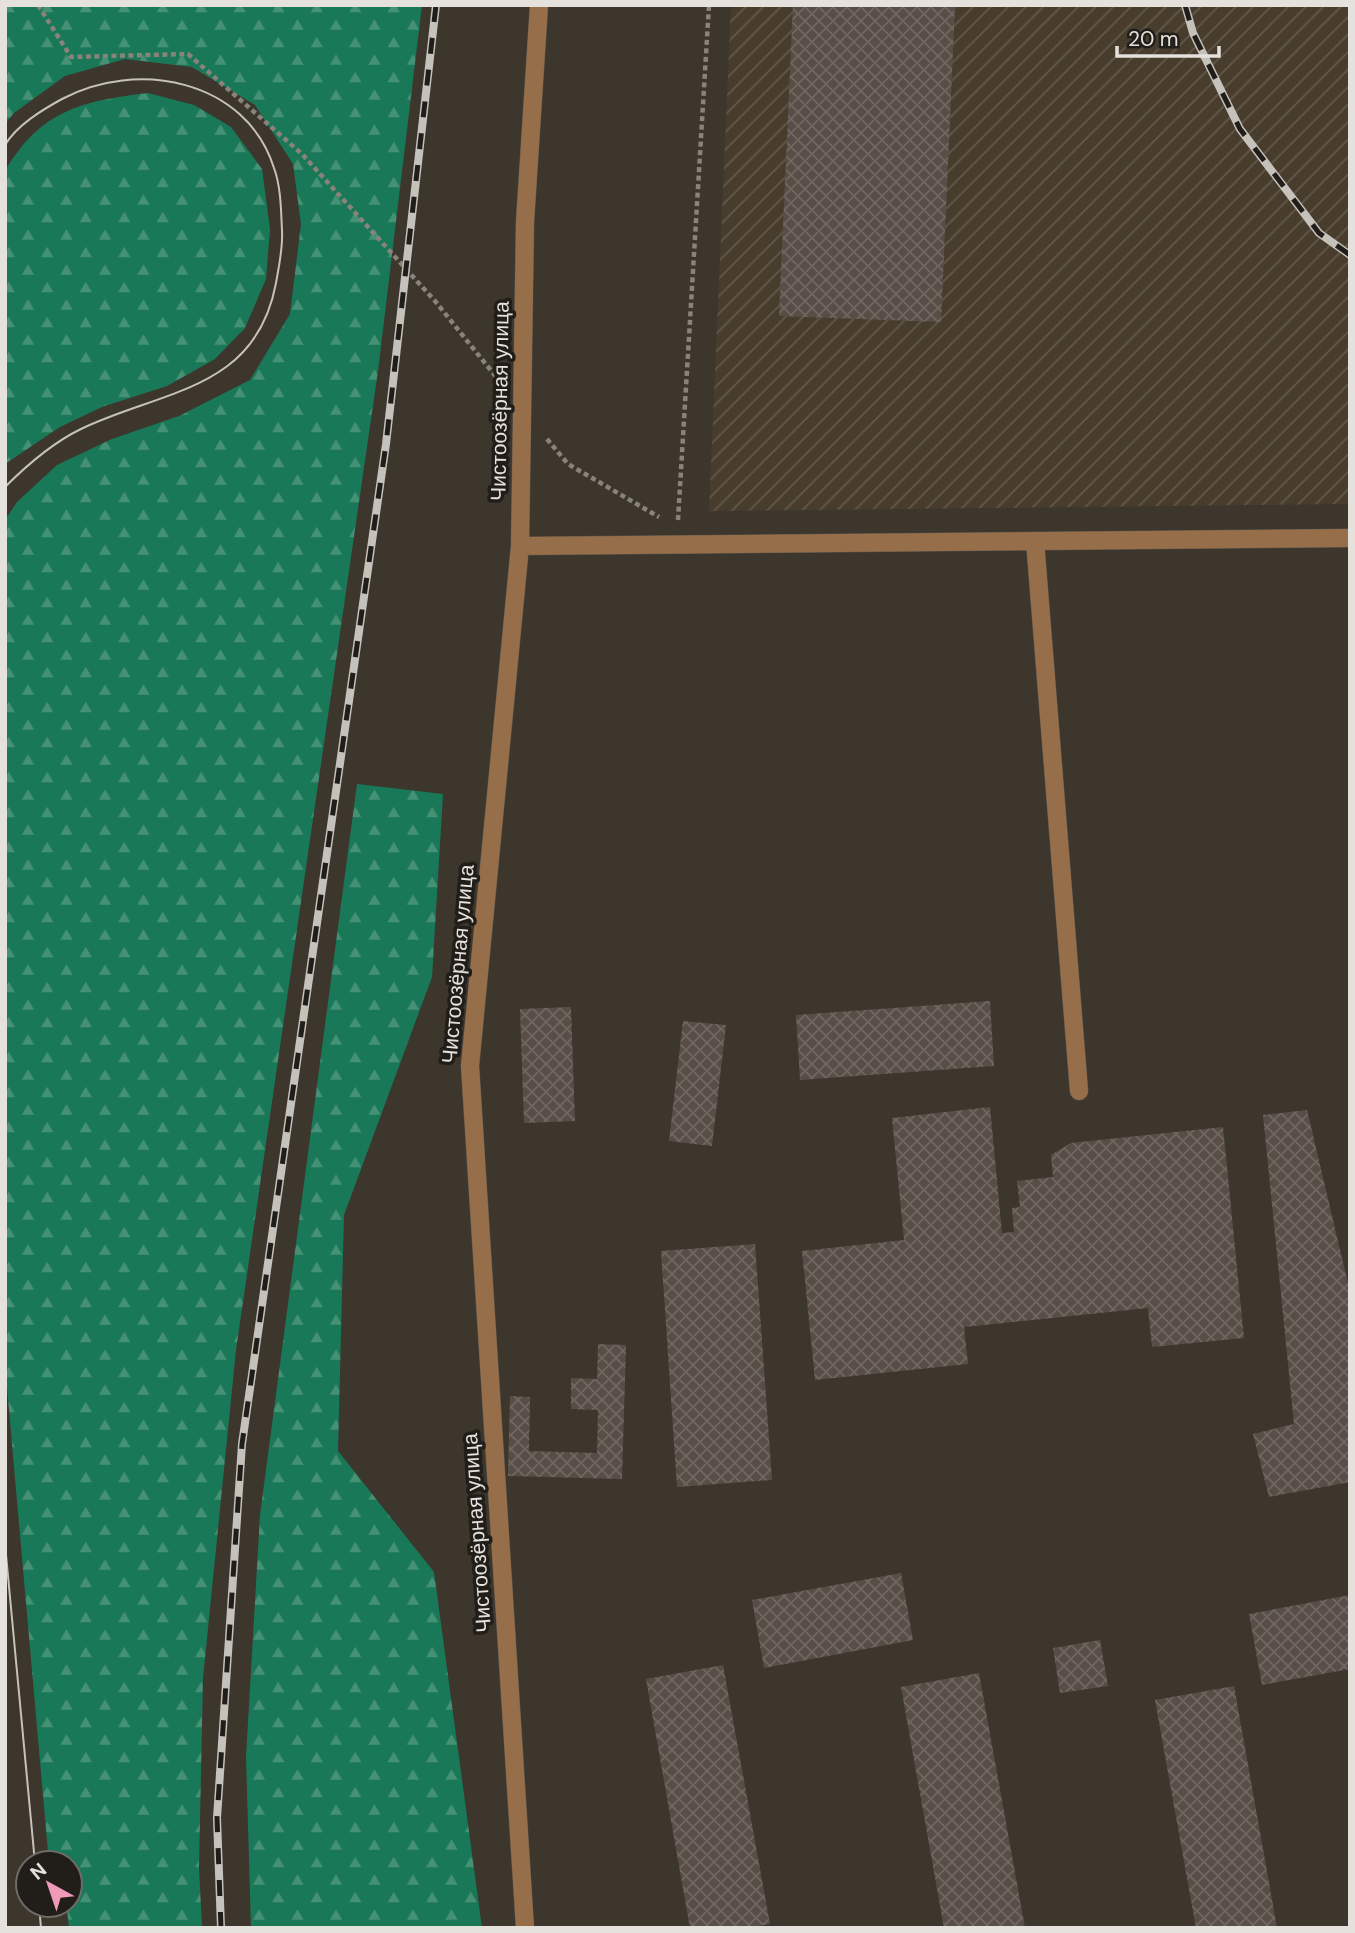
<svg xmlns="http://www.w3.org/2000/svg" width="1355" height="1933" font-family="'DM Sans',sans-serif">
  <style>
    .industrial { fill: url(#industrial-furrows) }
    .forest { fill: url(#forest-firs) }
    .building { fill: url(#building-cross-hatch) }
    .lines { fill: none; stroke-linecap: round; stroke-linejoin: round }
    .minor-casing { stroke: #5b554c; stroke-width: 19 }
    .path { stroke: #88837b; stroke-width: 4.5; stroke-dasharray: 5 3.5; stroke-linecap: butt }
    .minor { stroke: #966e4a; stroke-width: 18 }
    .tram { stroke: #c5c1bb; stroke-width: 2 }
    .rail-casing { stroke: #c5c1bb; stroke-width: 8 }
    .rail { stroke: #211e1a; stroke-width: 5; stroke-dasharray: 16; stroke-linecap: butt }
    .labels { text-anchor: middle; stroke-width: 7; stroke-linejoin: round; paint-order: stroke }
    .street-label { font-size: 21px; fill: #e5e1dc; stroke: #211e1a }
  </style>
  <defs>
    <pattern id="industrial-furrows" width="10" height="10" patternUnits="userSpaceOnUse" patternTransform="scale(1.75)"><rect width="10" height="10" fill="#483d2d"/><path d="M-1 1l2-2M0 10L10 0M9 11l2-2" fill="none" stroke="#62594b"/></pattern>
    <pattern id="forest-firs" width="22" height="20" patternUnits="userSpaceOnUse" patternTransform="scale(1.75)"><rect width="22" height="20" fill="#197857"/><path d="M5 1l3.5 6h-7zM16 11l3.5 6h-7z" fill="#459176"/></pattern>
    <pattern id="building-cross-hatch" width="8" height="8" patternUnits="userSpaceOnUse" patternTransform="scale(1.75)"><rect width="8" height="8" fill="#584e47"/><path d="M0 0l8 8M0 8l8-8" fill="none" stroke="#706761"/></pattern>
  </defs>
  <rect width="100%" height="100%" fill="#3d362d"/>
  <!-- industrial -->
  <path class="industrial" d="M731,5H1350V504L709,511Z"/>
  <!-- forest -->
  <path class="forest" d="M5,5H422L378,371L236,1350L203,1678L199,1868L202,1928H69L67,1910L62,1905H70V1863H49L5,1365V520L17,502L57,465L112,439L179,416L250,380L290,314L301,224L293,164L255,105L192,67L125,59L65,76L14,113L5,124Z
    M148,93L194,105L231,127L262,169L270,229L266,279L245,328L215,359L167,386L102,407L60,427L5,464V171C41,110 82,101 148,93Z
    M357,784L443,794L432,977L344,1215L338,1451L434,1572L482,1928H251L246,1757L260,1515Z"/>
  <!-- building -->
  <path class="building" d="M793,5H955L941,322L779,316Z
    M990,1001L994,1066L800,1080L796,1015Z
    M571,1007L575,1121L524,1123L520,1009Z
    M683,1021L726,1025L712,1146L669,1141Z
    M990,1107L1002,1233L1014,1232L1012,1208L1020,1207L1017,1181L1053,1177L1051,1155L1071,1143L1223,1127L1244,1338L1152,1347L1148,1308L964,1327L968,1364L815,1380L802,1251L904,1240L892,1118Z
    M1307,1110L1350,1292V1482L1269,1497L1253,1434L1294,1424L1263,1115Z
    M755,1244L772,1480L677,1487L661,1251Z
    M598,1344L626,1345L622,1479L508,1476L510,1396L530,1397L529,1451L597,1453L598,1410L571,1409V1378L597,1379Z
    M901,1573L913,1640L764,1668L752,1600Z
    M1350,1595V1669L1262,1685L1249,1614Z
    M1100,1640L1108,1686L1060,1693L1053,1648Z
    M723,1665L770,1924L748,1928H690L646,1679Z
    M979,1673L1025,1928H944L901,1687Z
    M1234,1686L1277,1928H1196L1155,1700Z"/>
  <g class="lines">
    <defs>
      <path id="minor" d="M1035,541L1079,1091
        M520,546L1350,538
        M525,1928L470,1066L520,546L525,222L539,5"/>
    </defs>
    <!-- minor casing -->
    <use href="#minor" class="minor-casing"/>
    <!-- path -->
    <path class="path" d="M38,5L71,57L188,54L302,154L435,301L497,378
      M547,439L568,464L659,517
      M678,520L709,5"/>
    <!-- minor -->
    <use href="#minor" class="minor"/>
    <!-- tram -->
    <path class="tram" d="M5,145C17,125 42,110 62,99C136,59 246,79 274,168C281,187 281,210 282,231C283,248 279,266 276,283C256,391 162,390 81,429C52,443 27,465 5,487
      M5,1544L35,1863
      M39,1905L41,1928
      M5,1925V1928"/>
    <defs>
      <path id="rail" d="M1185,5L1193,33L1240,129L1319,233L1350,255
        M221,1928L217,1818L242,1444L386,444L436,5"/>
    </defs>
    <!-- rail casing -->
    <use href="#rail" class="rail-casing"/>
    <!-- rail -->
    <use href="#rail" class="rail"/>
  </g>
  <g class="labels">
    <!-- street labels -->
    <g class="street-label">
      <text transform="translate(500 401) rotate(-89)" y="7">Чистоозёрная улица</text>
      <text transform="translate(458 964) rotate(-85)" y="7">Чистоозёрная улица</text>
      <text transform="translate(477 1533) rotate(-94)" y="7">Чистоозёрная улица</text>
    </g>
  </g>
  <!-- border -->
  <rect width="1355" height="1933" fill="none" stroke="#e5e1dc" stroke-width="14"/>
  <!-- north arrow -->
  <g transform="translate(49 1884) rotate(320)"><circle r="33" fill="#211e1a" stroke="#6f6c68" stroke-width="2"/>
  <path d="M0-5L12 26L0 18L-12 26Z" fill="#ef9ab8"/>
  <text y="-10" font-size="19" font-weight="bold" text-anchor="middle" fill="#e5e1dc">N</text>
  </g>
  <!-- scale -->
  <path d="M1117 46v10h102v-10" fill="none" stroke="#e5e1dc" stroke-width="3.5"/>
  <text x="1128" y="46" font-size="21" fill="#e5e1dc" stroke="#211e1a" stroke-width="5" paint-order="stroke">20 m</text>
</svg>
